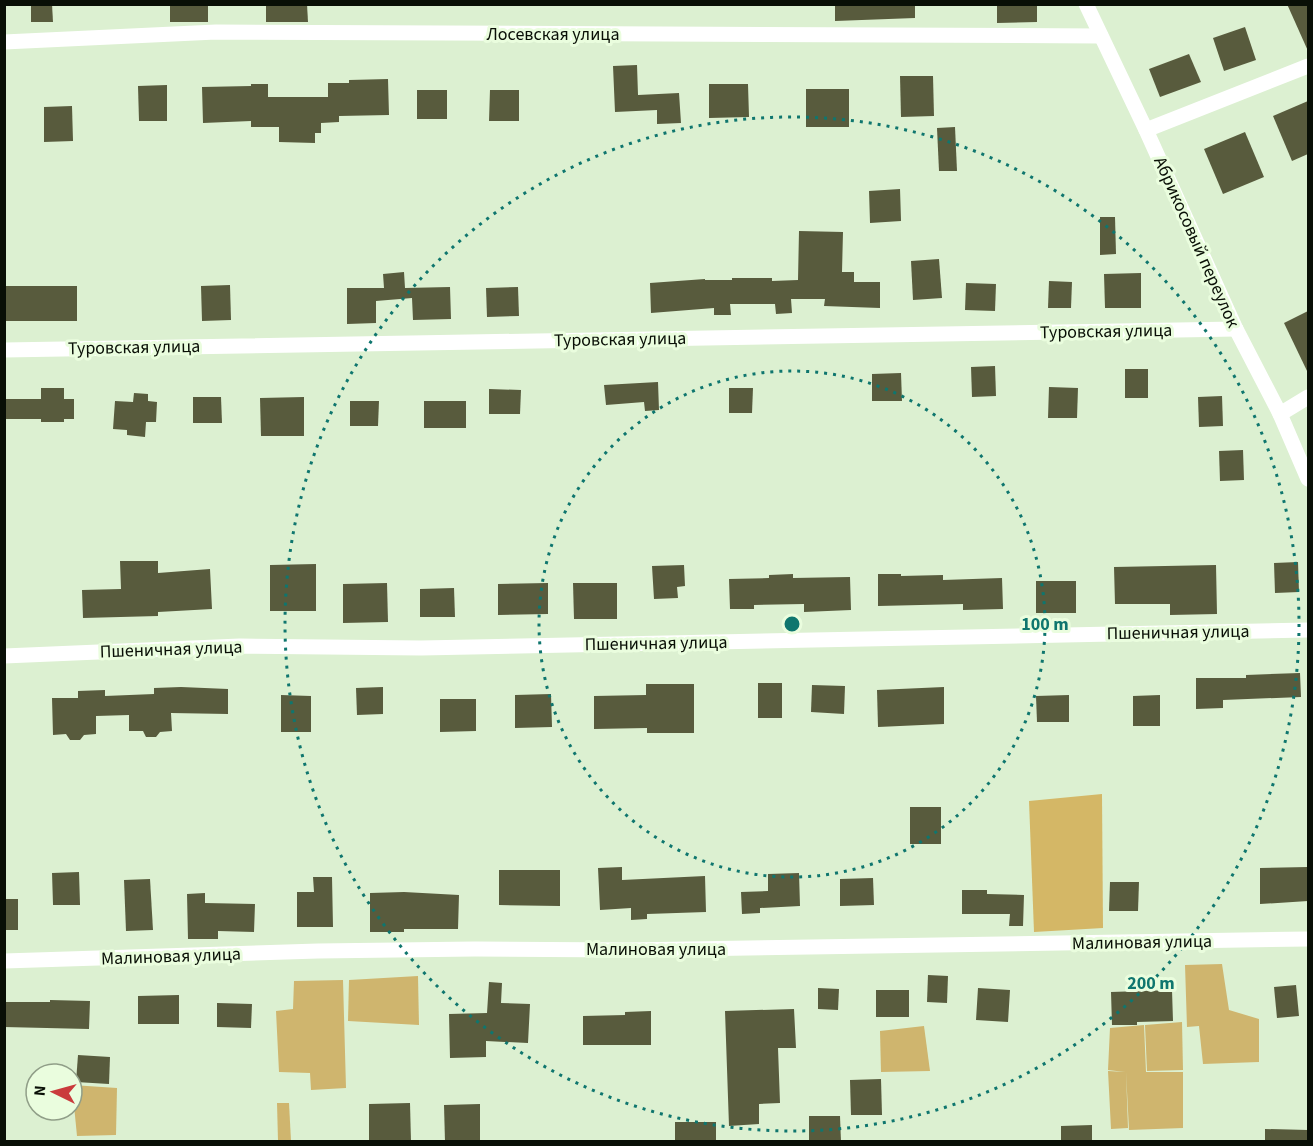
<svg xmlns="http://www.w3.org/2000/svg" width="1313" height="1146" viewBox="0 0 1313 1146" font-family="'Source Sans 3',sans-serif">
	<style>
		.green { fill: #cfb56e }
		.forest { fill: #d4b766 }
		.building { fill: #585b3d }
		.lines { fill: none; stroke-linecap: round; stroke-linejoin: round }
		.street { stroke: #fff; stroke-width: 15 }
		.ring { fill: none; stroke: #0f766e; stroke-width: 3; stroke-dasharray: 3 6 }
		.labels { text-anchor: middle; stroke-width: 6; stroke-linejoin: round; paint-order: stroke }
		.street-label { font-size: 18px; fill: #090f06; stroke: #eafdde }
		.centre { fill: #0f766e; stroke: #eafdde; stroke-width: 3 }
		.ring-label { font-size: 18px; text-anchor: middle; font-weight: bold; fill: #0f766e; stroke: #eafdde; stroke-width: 6; stroke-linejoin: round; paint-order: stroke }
	</style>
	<rect width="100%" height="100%" fill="#dcf0d1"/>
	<g class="green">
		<polygon points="1222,964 1229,1010 1259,1019 1259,1062 1203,1064 1199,1026 1187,1027 1185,965"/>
		<polygon points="418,976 419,1025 348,1021 349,980"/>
		<polygon points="343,980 346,1088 311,1090 310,1073 279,1072 276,1011 293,1009 294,981"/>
		<polygon points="1182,1022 1183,1070 1147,1071 1145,1025"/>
		<polygon points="1144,1025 1146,1072 1183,1072 1183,1128 1129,1130 1126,1072 1128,1128 1111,1129 1108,1071 1125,1072 1108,1070 1110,1028"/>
		<polygon points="924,1026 930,1071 881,1072 880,1031"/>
		<polygon points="72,1085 117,1088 116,1135 77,1136"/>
		<polygon points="277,1103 289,1103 291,1141 278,1141"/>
	</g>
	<polygon class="forest" points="1102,794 1103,928 1034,932 1029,801"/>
	<g class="building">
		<polygon points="31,4 52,4 53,22 31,22"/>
		<rect x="170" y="4" width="38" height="18"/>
		<polygon points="266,4 307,4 308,22 266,22"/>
		<polygon points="835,4 915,4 915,18 835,21"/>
		<polygon points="997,4 1037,4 1037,22 997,23"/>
		<polygon points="1287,4 1308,4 1308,51"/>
		<polygon points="1245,27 1256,60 1224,71 1213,38"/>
		<polygon points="1189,54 1201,82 1160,97 1149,69"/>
		<polygon points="637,65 638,95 679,93 681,123 657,124 657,110 615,112 613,66"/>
		<polygon points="900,76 933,76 934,116 901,117"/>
		<polygon points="388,79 389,115 339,116 339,122 321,123 321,133 315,133 315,143 279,142 279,127 251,127 251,121 203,123 202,87 251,86 251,84 268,84 268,97 328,97 328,83 349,83 349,80"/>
		<polygon points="709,84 748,84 749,117 709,118"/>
		<polygon points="167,85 167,121 139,121 138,86"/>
		<rect x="806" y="89" width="43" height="38"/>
		<rect x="417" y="90" width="30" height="29"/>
		<polygon points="490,90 519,90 519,121 489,121"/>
		<polygon points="1308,101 1308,154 1292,161 1273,116"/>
		<polygon points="72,106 73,141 44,142 44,107"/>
		<polygon points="955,127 957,171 939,171 937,128"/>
		<polygon points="1245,132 1264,177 1223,194 1204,149"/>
		<polygon points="900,189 901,221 870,223 869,191"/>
		<polygon points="1100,217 1115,217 1116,254 1100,255"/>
		<polygon points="799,231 843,232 842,272 854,272 854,282 880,282 880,308 824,306 825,299 791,299 792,313 776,314 775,304 730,304 731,315 714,315 714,308 651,313 650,283 705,279 705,280 732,280 732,278 772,278 772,281 798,280"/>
		<polygon points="939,259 942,298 913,300 911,261"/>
		<polygon points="404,272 405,288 450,287 451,319 413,320 412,298 376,301 376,323 347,324 347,288 384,288 383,274"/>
		<polygon points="1141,273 1141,308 1105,308 1104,274"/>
		<polygon points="1049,281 1072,282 1071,308 1048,308"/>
		<polygon points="966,283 996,284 995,311 965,310"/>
		<polygon points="230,285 231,320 202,321 201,286"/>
		<rect x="4" y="286" width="73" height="35"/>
		<polygon points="518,287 519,316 487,317 486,288"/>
		<polygon points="1308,311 1308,373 1284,323"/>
		<polygon points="995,366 996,396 972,397 971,367"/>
		<rect x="1125" y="369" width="23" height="29"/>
		<polygon points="901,373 902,401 872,401 872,374"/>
		<polygon points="658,382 659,410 645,411 644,402 606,405 604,385"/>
		<polygon points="1049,387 1078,388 1077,418 1048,418"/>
		<polygon points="41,388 64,388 64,399 74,399 74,419 64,419 64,422 41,422 41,419 4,419 4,399 41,399"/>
		<polygon points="729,388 753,388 752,413 729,413"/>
		<polygon points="489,389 521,390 520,414 489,414"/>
		<polygon points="134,393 148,394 148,401 157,402 156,422 146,422 145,437 127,435 127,430 113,429 115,401 133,402"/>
		<polygon points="1222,396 1223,426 1199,427 1198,397"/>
		<polygon points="193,397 221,397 222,423 193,423"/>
		<polygon points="304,397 304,436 261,436 260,398"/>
		<polygon points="350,401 379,401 378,426 350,426"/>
		<rect x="424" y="401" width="42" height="27"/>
		<polygon points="1243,450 1244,480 1220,481 1219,451"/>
		<polygon points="120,561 158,561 158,573 210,569 212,609 158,612 158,616 83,618 82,590 121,589"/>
		<polygon points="1298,562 1299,592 1275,593 1274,563"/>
		<polygon points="316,564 316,611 270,611 270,565"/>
		<polygon points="684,565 685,586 677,587 678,598 654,599 652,566"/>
		<polygon points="1216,565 1217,614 1170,615 1170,604 1115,604 1114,567"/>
		<polygon points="793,574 793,578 850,577 851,610 804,612 804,604 754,605 754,609 730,609 729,579 769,578 769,575"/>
		<polygon points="878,574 901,574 901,576 943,575 943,580 1002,578 1003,609 963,610 963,604 878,606"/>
		<rect x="1036" y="581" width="40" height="32"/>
		<polygon points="387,583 388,622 343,623 343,584"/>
		<polygon points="548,583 548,614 498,615 498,584"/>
		<polygon points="573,583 617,583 617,619 574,619"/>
		<polygon points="454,588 455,617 420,617 420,589"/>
		<polygon points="1300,673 1301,697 1223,700 1223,708 1196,709 1196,678 1246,678 1246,675"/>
		<rect x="758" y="683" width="24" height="35"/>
		<polygon points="646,684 694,684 694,733 647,733 647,728 594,729 594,696 646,695"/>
		<polygon points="812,685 845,686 844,714 811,712"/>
		<polygon points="181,687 228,689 228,714 171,713 172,731 160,732 156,737 146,737 143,731 129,731 129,715 96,716 96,734 84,735 80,740 70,740 66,734 53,735 52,698 78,698 78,691 105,690 105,696 154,694 154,688"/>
		<polygon points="383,687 383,714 357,715 356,688"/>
		<polygon points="944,687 944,724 878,727 877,690"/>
		<polygon points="551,694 552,727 515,728 515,695"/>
		<polygon points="281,695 311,696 311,732 281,732"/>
		<polygon points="1069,695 1069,722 1037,722 1036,696"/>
		<polygon points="1160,695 1160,726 1133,726 1133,696"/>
		<polygon points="440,699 476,699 476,731 440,732"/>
		<rect x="910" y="807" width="31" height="37"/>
		<polygon points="622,867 622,880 705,876 706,912 647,914 647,919 631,920 631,908 600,910 598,868"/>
		<polygon points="1308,867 1308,901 1260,904 1260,868"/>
		<polygon points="499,870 560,870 560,906 499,905"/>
		<polygon points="79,872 80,905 53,905 52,873"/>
		<polygon points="799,873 800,906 760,908 760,913 742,914 741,892 768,891 768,874"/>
		<polygon points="313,877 332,877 333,927 297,927 297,892 314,892"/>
		<polygon points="873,878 874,905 840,906 840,879"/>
		<polygon points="150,879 153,930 126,931 124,880"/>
		<polygon points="1110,882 1139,882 1138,911 1109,911"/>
		<polygon points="962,890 987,890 987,894 1024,895 1023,926 1009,926 1010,914 962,914"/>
		<polygon points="404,892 459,895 458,929 404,929 404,932 370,932 370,893"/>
		<polygon points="205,893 205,903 255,904 254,932 218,931 218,939 188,939 187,894"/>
		<rect x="4" y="899" width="14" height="31"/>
		<polygon points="928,975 948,976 947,1003 927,1002"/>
		<polygon points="489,982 502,983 501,1003 530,1004 528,1043 486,1041 486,1057 450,1058 449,1014 487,1013"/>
		<polygon points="1296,985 1299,1016 1277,1018 1274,987"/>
		<polygon points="818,988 839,989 838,1010 818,1009"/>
		<polygon points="978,988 1010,990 1008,1022 976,1020"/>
		<rect x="876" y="990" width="33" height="27"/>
		<polygon points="1172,990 1173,1021 1137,1022 1137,1025 1112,1025 1111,992"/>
		<polygon points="179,995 179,1024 138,1024 138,996"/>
		<polygon points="50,1000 90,1001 89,1029 4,1027 4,1002 50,1002"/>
		<polygon points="217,1003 252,1004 251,1028 217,1027"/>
		<polygon points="794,1009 796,1048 778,1048 780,1103 759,1104 759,1124 729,1126 725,1011"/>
		<polygon points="651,1011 651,1045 583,1045 583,1016 625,1015 625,1012"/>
		<polygon points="78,1055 110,1057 109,1084 76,1082"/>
		<polygon points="881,1079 882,1115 851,1115 850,1080"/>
		<polygon points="410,1103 411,1142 369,1142 369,1104"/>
		<polygon points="480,1104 480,1142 445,1142 444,1105"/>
		<polygon points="809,1116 840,1116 841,1142 809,1142"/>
		<rect x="675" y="1122" width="41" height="20"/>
		<polygon points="1092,1125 1092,1142 1061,1142 1061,1126"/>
		<polygon points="1265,1129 1308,1130 1308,1142 1265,1142"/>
	</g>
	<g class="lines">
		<g class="street">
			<polyline points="1086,4 1146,130 1236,329 1280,414 1308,479"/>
			<polyline points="4,42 216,32 1101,36"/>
			<polyline points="1146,130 1308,66"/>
			<polyline points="4,350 1236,329"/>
			<polyline points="1280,414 1308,397"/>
			<polyline points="4,656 240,646 421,648 1308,630"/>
			<polyline points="4,961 318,951 475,949 628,950 1308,939"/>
		</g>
	</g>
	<g class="ring">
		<circle cx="792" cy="624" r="253"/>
		<circle cx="792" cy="624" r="507"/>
	</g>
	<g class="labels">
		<g class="street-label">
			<text x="553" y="40">Лосевская улица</text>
			<text transform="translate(1197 242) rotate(66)" y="6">Абрикосовый переулок</text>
			<text transform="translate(1106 331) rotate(-1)" y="6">Туровская улица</text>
			<text transform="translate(620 339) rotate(-1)" y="6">Туровская улица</text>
			<text transform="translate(134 347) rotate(-1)" y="6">Туровская улица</text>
			<text transform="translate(1178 632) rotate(-1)" y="6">Пшеничная улица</text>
			<text transform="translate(656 643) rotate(-1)" y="6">Пшеничная улица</text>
			<text transform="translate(171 649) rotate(-2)" y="6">Пшеничная улица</text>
			<text transform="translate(1142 942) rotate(-1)" y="6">Малиновая улица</text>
			<text x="656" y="955">Малиновая улица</text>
			<text transform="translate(171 956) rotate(-2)" y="6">Малиновая улица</text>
		</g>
	</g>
	<circle cx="792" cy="624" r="9" class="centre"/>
	<g class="ring-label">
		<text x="1045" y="630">100 m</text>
		<text x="1151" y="989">200 m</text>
	</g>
	<rect width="1313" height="1146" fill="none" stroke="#090f06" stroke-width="12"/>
	<g transform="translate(54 1092) rotate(275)"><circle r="28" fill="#eafdde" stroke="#909e88" stroke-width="1.5"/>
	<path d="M0-4.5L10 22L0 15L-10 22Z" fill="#ca3b3c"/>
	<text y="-9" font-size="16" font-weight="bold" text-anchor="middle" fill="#090f06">N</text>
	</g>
</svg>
